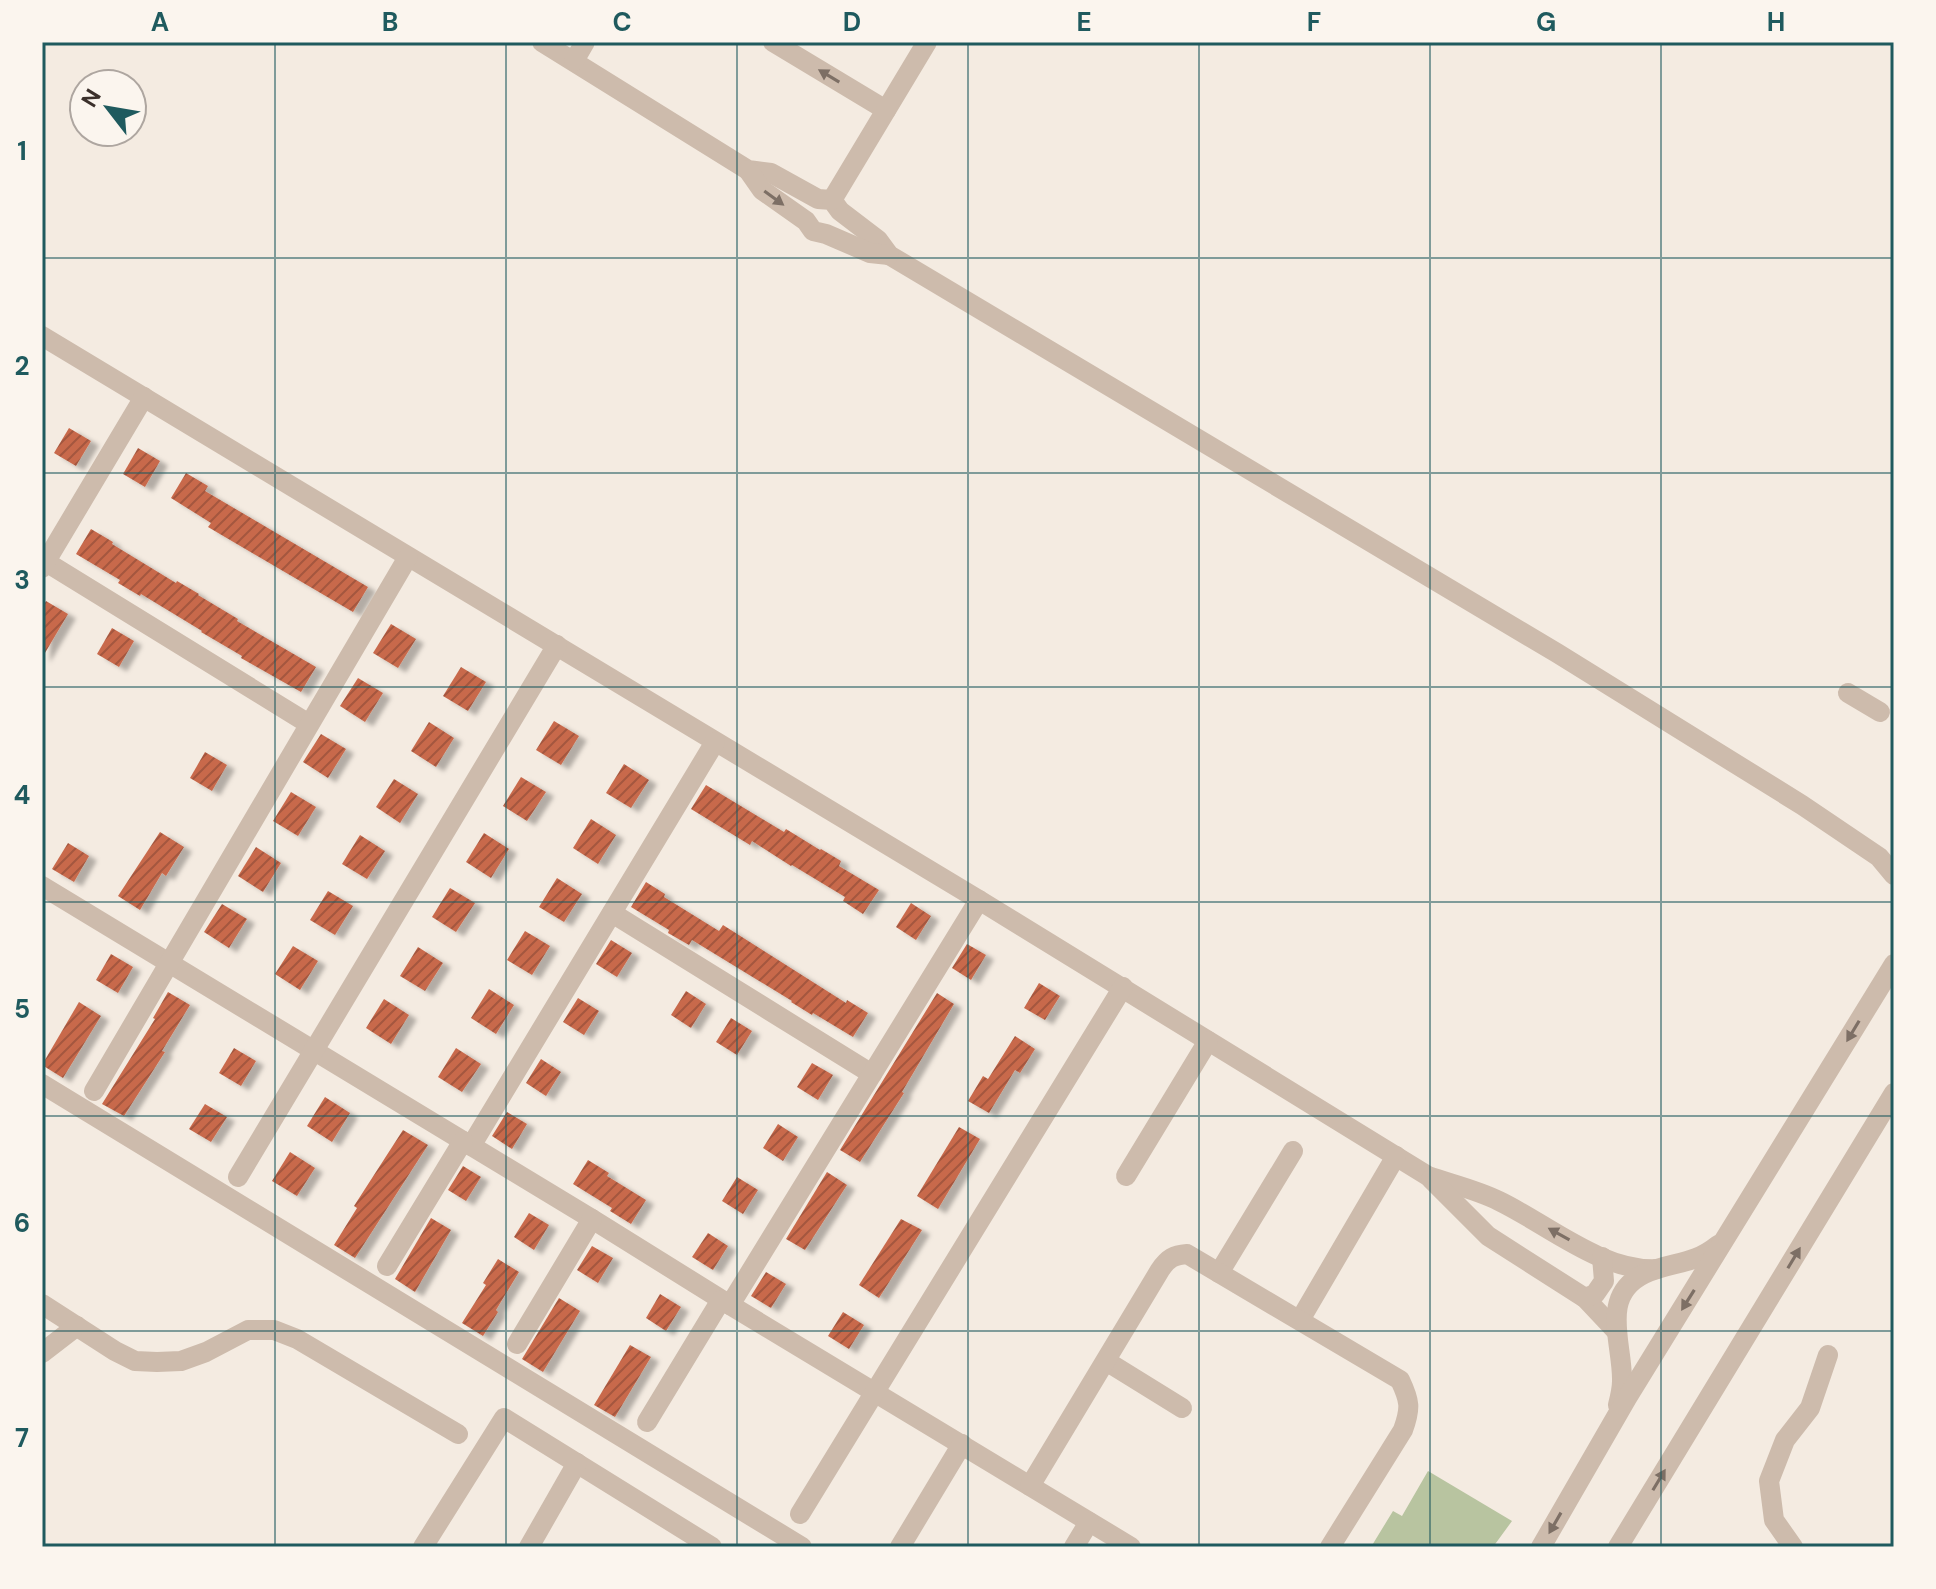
<svg xmlns="http://www.w3.org/2000/svg" width="1936" height="1589" viewBox="0 0 1936 1589" font-family="'DM Sans',sans-serif">
	<style>
		.green { fill: #b8c4a0 }
		.building { fill: url(#building-hatch); filter: url(#shadow) }
		.lines { fill: none; stroke-linecap: round; stroke-linejoin: round }
		.minor { stroke: #cdbbac; stroke-width: 20 }
		.oneway { fill: #7d6f65 }
		.grid { fill: none; stroke: #1f5a5e; stroke-width: 2; stroke-opacity: 0.55 }
		.neatline { fill: none; stroke: #1f5a5e; stroke-width: 3 }
		.grid-label { font-size: 26px; text-anchor: middle; font-weight: bold; fill: #1f5a5e }
	</style>
	<defs>
		<pattern id="building-hatch" width="6" height="6" patternUnits="userSpaceOnUse" patternTransform="scale(2)"><rect width="6" height="6" fill="#c8694b"/><path d="M-1 1l2-2M0 6l6-6M5 7l2-2" fill="none" stroke="#a4573f"/></pattern>
		<filter id="shadow"><feDropShadow dx="8" dy="4.5" stdDeviation="2" flood-color="#0004"/></filter>
	</defs>
	<rect width="100%" height="100%" fill="#f4ebe1"/>
	<polygon class="green" points="1428,1471 1512,1521 1493,1547 1371,1547 1393,1511 1402,1516"/>
	<g class="building">
		<polygon points="69,428 91,441 76,466 54,453"/>
		<polygon points="138,448 160,461 145,487 123,474"/>
		<polygon points="186,473 208,486 205,491 368,587 353,612 208,527 211,523 171,498"/>
		<polygon points="91,529 113,542 112,544 176,583 177,581 199,594 198,595 238,619 237,621 316,667 301,692 241,658 242,656 201,632 202,631 141,594 140,596 118,583 120,580 76,554"/>
		<polygon points="46,601 68,614 42,658 42,608"/>
		<polygon points="391,624 416,639 398,668 373,653"/>
		<polygon points="112,628 134,641 119,667 97,654"/>
		<polygon points="461,667 486,682 468,711 443,696"/>
		<polygon points="358,678 383,693 365,722 340,706"/>
		<polygon points="554,721 579,736 561,765 536,750"/>
		<polygon points="429,722 454,738 436,767 411,751"/>
		<polygon points="321,734 346,749 328,778 303,762"/>
		<polygon points="205,752 227,765 212,791 190,778"/>
		<polygon points="624,764 649,780 631,808 606,793"/>
		<polygon points="521,777 546,792 527,821 503,806"/>
		<polygon points="394,779 418,794 400,823 376,807"/>
		<polygon points="706,785 784,832 786,829 820,850 821,849 841,861 839,866 879,890 863,914 843,901 845,897 792,865 791,866 752,841 750,845 691,809"/>
		<polygon points="291,792 316,807 298,836 273,821"/>
		<polygon points="591,819 616,835 598,864 573,848"/>
		<polygon points="160,832 184,847 166,876 162,873 140,910 118,896"/>
		<polygon points="484,833 509,849 491,878 466,862"/>
		<polygon points="360,835 385,851 367,879 342,864"/>
		<polygon points="68,843 89,856 74,882 52,869"/>
		<polygon points="256,847 281,863 263,892 238,876"/>
		<polygon points="557,878 582,894 564,922 539,907"/>
		<polygon points="646,882 665,894 664,897 719,931 723,925 846,1003 847,1000 868,1013 853,1037 813,1013 812,1015 791,1002 792,1001 692,940 689,945 668,933 669,930 631,907"/>
		<polygon points="450,888 475,903 456,932 432,917"/>
		<polygon points="328,891 353,906 335,935 310,920"/>
		<polygon points="911,903 931,916 916,940 896,927"/>
		<polygon points="222,904 247,919 229,948 204,932"/>
		<polygon points="525,931 550,946 532,975 507,960"/>
		<polygon points="611,940 632,953 617,977 596,964"/>
		<polygon points="967,944 986,955 971,980 952,968"/>
		<polygon points="293,946 318,961 300,990 275,974"/>
		<polygon points="418,947 443,963 425,991 400,976"/>
		<polygon points="111,954 133,967 118,993 96,980"/>
		<polygon points="1039,983 1060,996 1045,1020 1024,1008"/>
		<polygon points="489,989 514,1005 496,1034 471,1018"/>
		<polygon points="686,991 706,1004 691,1028 671,1015"/>
		<polygon points="168,992 190,1005 162,1051 165,1052 124,1116 102,1104 155,1019 153,1018"/>
		<polygon points="937,993 954,1004 902,1092 904,1093 860,1162 840,1150"/>
		<polygon points="578,998 599,1011 584,1035 563,1022"/>
		<polygon points="384,999 409,1015 391,1044 366,1028"/>
		<polygon points="79,1002 101,1016 63,1078 42,1065"/>
		<polygon points="731,1018 752,1031 737,1055 716,1042"/>
		<polygon points="1015,1036 1035,1049 1020,1073 1015,1070 989,1113 968,1101 983,1076 988,1079"/>
		<polygon points="234,1048 256,1061 241,1086 219,1073"/>
		<polygon points="456,1048 481,1064 462,1092 438,1077"/>
		<polygon points="541,1059 561,1072 546,1096 526,1083"/>
		<polygon points="812,1063 833,1075 818,1100 797,1087"/>
		<polygon points="325,1097 350,1113 332,1142 307,1126"/>
		<polygon points="205,1104 227,1117 211,1142 189,1129"/>
		<polygon points="507,1112 527,1124 512,1149 492,1136"/>
		<polygon points="778,1124 798,1137 783,1161 763,1148"/>
		<polygon points="959,1127 980,1139 938,1209 917,1196"/>
		<polygon points="403,1130 428,1145 355,1258 334,1245 357,1208 354,1206"/>
		<polygon points="290,1152 315,1168 297,1196 272,1181"/>
		<polygon points="588,1160 609,1173 607,1176 646,1200 631,1224 610,1211 612,1208 573,1184"/>
		<polygon points="463,1166 481,1177 466,1201 448,1190"/>
		<polygon points="827,1172 847,1185 805,1250 786,1239"/>
		<polygon points="737,1177 758,1190 743,1214 722,1201"/>
		<polygon points="529,1213 549,1225 534,1250 514,1237"/>
		<polygon points="431,1218 451,1230 415,1292 395,1279"/>
		<polygon points="901,1219 922,1230 879,1298 859,1285"/>
		<polygon points="708,1233 728,1246 713,1270 692,1257"/>
		<polygon points="592,1246 613,1258 598,1283 577,1270"/>
		<polygon points="498,1259 519,1272 496,1310 498,1312 483,1336 462,1323 486,1285 483,1283"/>
		<polygon points="766,1272 786,1284 771,1308 751,1296"/>
		<polygon points="660,1294 681,1307 666,1331 646,1318"/>
		<polygon points="559,1298 580,1311 543,1372 522,1359"/>
		<polygon points="843,1312 864,1325 849,1349 828,1336"/>
		<polygon points="630,1345 651,1357 615,1417 594,1405"/>
	</g>
	<g class="lines">
		<g class="minor">
			<polyline points="542,42 748,170 771,173 818,199 832,200 840,211 878,240 889,255 1557,653 1802,805 1879,857 1894,875"/>
			<polyline points="773,42 886,110"/>
			<polyline points="574,61 585,42"/>
			<polyline points="748,170 762,190 806,221 813,231 826,234 870,253 889,255"/>
			<polyline points="832,200 927,42"/>
			<path d="M 42,336 L 979,900 L 1428,1176 C 1451,1184 1477,1190 1499,1201 C 1547,1224 1602,1272 1657,1269"/>
			<polyline points="46,562 309,724"/>
			<polyline points="42,568 144,397"/>
			<polyline points="1848,693 1880,712"/>
			<polyline points="42,886 592,1219 730,1305 1131,1547"/>
			<polyline points="612,913 872,1074"/>
			<polyline points="42,1084 802,1547"/>
			<polyline points="94,1091 408,557"/>
			<polyline points="471,1146 715,742"/>
			<polyline points="1126,1176 1208,1041"/>
			<polyline points="238,1177 557,645"/>
			<polyline points="1431,1179 1488,1236 1585,1298 1617,1332"/>
			<polyline points="387,1266 463,1141"/>
			<polyline points="1219,1273 1293,1151"/>
			<polyline points="1585,1298 1595,1294 1604,1281 1602,1257"/>
			<polyline points="42,1304 115,1351 135,1361 157,1362 181,1361 206,1352 248,1330 274,1330 297,1339 458,1434"/>
			<polyline points="730,1305 979,900"/>
			<polyline points="1300,1320 1396,1156"/>
			<polyline points="517,1344 592,1219"/>
			<polyline points="42,1353 77,1326"/>
			<polyline points="1106,1361 1182,1408"/>
			<path d="M 1618,1405 C 1620,1397 1622,1389 1622,1381 C 1623,1344 1599,1296 1644,1274 C 1672,1261 1692,1266 1718,1245"/>
			<polyline points="647,1422 721,1300"/>
			<path d="M 1030,1486 L 1160,1270 C 1168,1258 1174,1255 1187,1254 L 1400,1380 C 1410,1401 1411,1408 1403,1430 L 1330,1547"/>
			<polyline points="800,1514 1123,987"/>
			<polyline points="423,1547 504,1418 712,1547"/>
			<polyline points="529,1547 577,1463"/>
			<polyline points="900,1547 962,1444"/>
			<polyline points="1074,1547 1089,1522"/>
			<polyline points="1541,1547 1627,1398 1894,964"/>
			<polyline points="1618,1547 1894,1093"/>
			<polyline points="1793,1547 1774,1520 1769,1481 1785,1440 1810,1408 1828,1355"/>
		</g>
	</g>
	<defs><path id="oneway-solid" d="M-6-.8H1V-3.2L6.5 0L1 3.2V.8H-6Z" transform="scale(2)"/></defs>
	<g class="oneway">
		<use href="#oneway-solid" transform="translate(829 76) rotate(-149)"/>
		<use href="#oneway-solid" transform="translate(774 198) rotate(36)"/>
		<use href="#oneway-solid" transform="translate(1853 1031) rotate(121)"/>
		<use href="#oneway-solid" transform="translate(1559 1234) rotate(-151)"/>
		<use href="#oneway-solid" transform="translate(1794 1258) rotate(-59)"/>
		<use href="#oneway-solid" transform="translate(1688 1300) rotate(122)"/>
		<use href="#oneway-solid" transform="translate(1659 1480) rotate(-59)"/>
		<use href="#oneway-solid" transform="translate(1555 1523) rotate(120)"/>
	</g>
	<path class="grid" d="M 275,42 L 275,1547M 506,42 L 506,1547M 737,42 L 737,1547M 968,42 L 968,1547M 1199,42 L 1199,1547M 1430,42 L 1430,1547M 1661,42 L 1661,1547M 42,258 L 1894,258M 42,473 L 1894,473M 42,687 L 1894,687M 42,902 L 1894,902M 42,1116 L 1894,1116M 42,1331 L 1894,1331"/>
	<rect width="1936" height="1589" fill="none" stroke="#fbf5ee" stroke-width="88"/>
	<g transform="translate(108 108) rotate(301)"><circle r="38" fill="#fbf5ee" stroke="#aea6a0" stroke-width="2"/>
	<path d="M0-6L14 30L0 20L-14 30Z" fill="#1f5a5e"/>
	<text y="-12" font-size="22" font-weight="bold" text-anchor="middle" fill="#3b302b">N</text>
	</g>
	<rect x="44" y="44" width="1848" height="1501" class="neatline"/>
	<g class="grid-label">
		<text x="160" y="31">A</text>
		<text x="390" y="31">B</text>
		<text x="622" y="31">C</text>
		<text x="852" y="31">D</text>
		<text x="1084" y="31">E</text>
		<text x="1314" y="31">F</text>
		<text x="1546" y="31">G</text>
		<text x="1776" y="31">H</text>
		<text x="22" y="160">1</text>
		<text x="22" y="375">2</text>
		<text x="22" y="589">3</text>
		<text x="22" y="804">4</text>
		<text x="22" y="1018">5</text>
		<text x="22" y="1232">6</text>
		<text x="22" y="1447">7</text>
	</g>
</svg>
